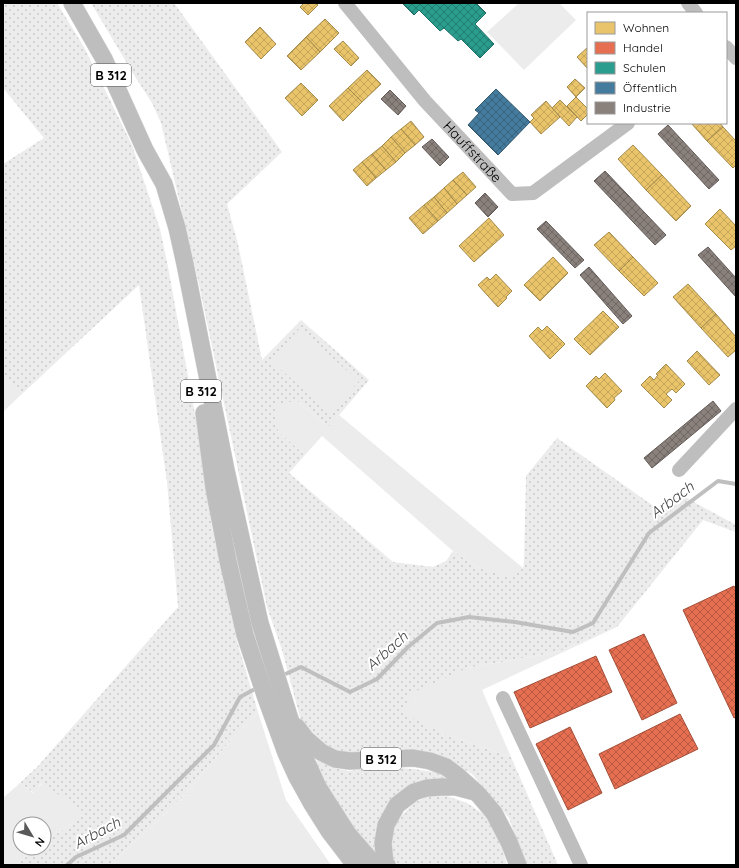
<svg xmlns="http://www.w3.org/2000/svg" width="739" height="868" viewBox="0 0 739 868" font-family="Quicksand,sans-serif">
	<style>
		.grass { fill: url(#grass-dots) }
		.garden { fill: #ececec }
		.homes { fill: url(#homes-cross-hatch); stroke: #a3894a }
		.shops { fill: url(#shops-cross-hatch); stroke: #a24e39 }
		.schools { fill: url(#schools-cross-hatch); stroke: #1d6e64 }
		.public { fill: url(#public-cross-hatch); stroke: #30566e }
		.industry { fill: url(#industry-cross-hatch); stroke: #615a57 }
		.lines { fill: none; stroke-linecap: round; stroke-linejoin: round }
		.stream { stroke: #bfbfbf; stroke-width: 4 }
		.major-casing { stroke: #dbdbdb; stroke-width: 18 }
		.minor { stroke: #bebebe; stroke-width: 14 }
		.major { stroke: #bebebe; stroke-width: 17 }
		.labels { text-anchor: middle; stroke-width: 4; stroke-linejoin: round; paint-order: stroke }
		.shield { fill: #fff; stroke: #4c4c4c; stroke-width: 1 }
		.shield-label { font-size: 13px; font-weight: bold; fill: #000 }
		.street-label { font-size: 14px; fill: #000; stroke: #fff }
		.water-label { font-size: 15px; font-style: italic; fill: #444; stroke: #fff }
	</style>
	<defs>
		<pattern id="grass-dots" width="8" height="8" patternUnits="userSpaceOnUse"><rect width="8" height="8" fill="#ececec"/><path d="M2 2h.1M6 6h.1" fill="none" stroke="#c9c9c9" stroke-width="1.8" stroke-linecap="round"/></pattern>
		<pattern id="homes-cross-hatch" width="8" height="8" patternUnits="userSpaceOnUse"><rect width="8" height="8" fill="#e9c46a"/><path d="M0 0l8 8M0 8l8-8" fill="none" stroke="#c6a75a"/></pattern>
		<pattern id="shops-cross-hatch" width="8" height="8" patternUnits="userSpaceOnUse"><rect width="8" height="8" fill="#e76f51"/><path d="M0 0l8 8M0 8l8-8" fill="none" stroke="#b95941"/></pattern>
		<pattern id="schools-cross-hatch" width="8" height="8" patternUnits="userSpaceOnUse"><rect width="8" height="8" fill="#2a9d8f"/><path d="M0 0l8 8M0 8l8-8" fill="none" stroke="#227e72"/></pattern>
		<pattern id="public-cross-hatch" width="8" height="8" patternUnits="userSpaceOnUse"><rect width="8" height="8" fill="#457b9d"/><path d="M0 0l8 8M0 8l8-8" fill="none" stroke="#37627e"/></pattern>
		<pattern id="industry-cross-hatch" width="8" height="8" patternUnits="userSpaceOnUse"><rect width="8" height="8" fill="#8a817c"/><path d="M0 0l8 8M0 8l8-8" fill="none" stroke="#6e6763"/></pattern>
	</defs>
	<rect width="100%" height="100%" fill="#fff"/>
	<g class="grass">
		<polygon points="3,3 57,3 84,47 132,145 160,229 168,267 200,442 212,527 237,641 258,712 225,747 183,797 110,865 17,865 36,848 44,848 44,842 75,822 41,783 34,793 20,783 38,766 178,607 167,482 139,285 23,393 3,377 3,164 44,138 3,88"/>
		<polygon points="91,3 174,3 282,152 227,204 238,244 262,360 301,320 369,380 329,427 297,401 278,431 305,455 289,473 393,562 433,567 446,561 453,551 479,568 523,568 524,562 526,476 557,438 662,512 681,495 736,525 736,532 703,520 617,627 558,652 467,668 442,733 511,757 558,865 525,865 509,818 472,774 436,753 397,751 355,755 336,753 316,741 301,721 282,650 267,607 198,280 161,123 152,103 134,75"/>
		<polygon points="318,759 335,768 348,771 386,767 414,769 440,773 453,780 410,787 375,858 339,809 314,764"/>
		<polygon points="447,796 467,803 485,815 499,838 507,865 395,865 393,862 390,845 395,826 403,814 415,802 428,797"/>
	</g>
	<g class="garden">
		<polygon points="519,3 559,3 576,20 524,70 487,32"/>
		<polygon points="299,329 359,381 331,413 271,361"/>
		<polygon points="3,377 23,393 3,412"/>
		<polygon points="297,401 329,427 339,415 523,568 512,578 479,568 453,551 322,436 305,455 278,431 274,404"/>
		<polygon points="617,627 482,690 511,757 442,733 401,712 412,693 467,668 558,652"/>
		<polygon points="258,712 286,800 331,865 110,865 183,797 225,747"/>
		<polygon points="20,783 33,793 42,783 84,812 75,822 44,842 44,824 20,824 20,848 36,848 17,865 3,865 3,798"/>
	</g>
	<g class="homes">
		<polygon points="304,3 316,3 318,5 308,15 300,7"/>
		<polygon points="325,19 339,33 320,52 306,37"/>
		<polygon points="260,27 276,44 261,59 245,42"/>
		<polygon points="306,37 320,52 301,70 287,56"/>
		<polygon points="343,41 359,58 351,66 334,49"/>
		<polygon points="588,47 588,69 577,57"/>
		<polygon points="367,70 381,84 362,102 348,88"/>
		<polygon points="575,79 585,88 576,97 567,87"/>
		<polygon points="301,83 318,100 302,116 285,98"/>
		<polygon points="348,88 362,102 343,121 329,106"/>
		<polygon points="576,97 588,109 588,114 581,121 567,106"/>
		<polygon points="560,100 577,117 569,126 552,108"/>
		<polygon points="546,101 560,117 541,134 530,122 534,118 531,115"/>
		<polygon points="411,121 424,137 415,145 401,129"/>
		<polygon points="691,123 720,123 723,127 707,141"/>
		<polygon points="723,127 736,141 736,165 733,168 707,141"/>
		<polygon points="401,129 415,145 405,153 391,137"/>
		<polygon points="391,137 405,153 396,162 382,146"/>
		<polygon points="633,145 662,175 646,190 618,159"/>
		<polygon points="382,146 396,162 386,170 372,154"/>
		<polygon points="372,154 386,170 376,178 362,162"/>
		<polygon points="362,162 376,178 367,186 353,170"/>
		<polygon points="463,172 476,187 467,195 453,180"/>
		<polygon points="662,175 691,206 676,221 646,190"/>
		<polygon points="453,180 467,195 457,204 444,188"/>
		<polygon points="444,188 457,204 447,213 434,197"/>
		<polygon points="434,197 447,213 438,221 424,205"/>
		<polygon points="424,205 438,221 423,234 409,218"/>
		<polygon points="720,209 736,226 736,246 731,250 705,224"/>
		<polygon points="489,218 504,235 474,262 459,246"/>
		<polygon points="609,232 633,257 619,271 594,245"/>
		<polygon points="553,257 568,273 540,301 524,285"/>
		<polygon points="633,257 658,283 644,296 619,271"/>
		<polygon points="496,274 512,291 506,297 507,298 498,307 478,285 487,277 490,280"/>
		<polygon points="688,284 716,314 701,328 673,297"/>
		<polygon points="603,311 619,327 590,355 574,339"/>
		<polygon points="716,314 736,337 736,350 728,357 701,328"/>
		<polygon points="547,326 565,344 550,359 529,336 538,327 542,331"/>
		<polygon points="697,351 720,375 709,385 687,361"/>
		<polygon points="666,364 685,384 676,393 672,389 666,394 672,400 664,408 641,385 650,376 654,380 658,375 656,374"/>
		<polygon points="605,373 622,391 614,398 615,400 607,408 586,386 596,376 599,379"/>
	</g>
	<g class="shops">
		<polygon points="734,586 736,590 736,717 734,718 683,610"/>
		<polygon points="644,634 677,703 642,720 609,650"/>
		<polygon points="596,656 612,692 530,728 514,692"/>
		<polygon points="680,714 698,749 615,789 599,754"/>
		<polygon points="570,727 602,793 568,810 536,744"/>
	</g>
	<polygon class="schools" points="402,3 476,3 486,13 475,24 494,44 480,58 461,39 458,41 444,28 440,31 419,10 414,15"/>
	<polygon class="public" points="496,89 530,122 498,155 468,125 479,113 475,110"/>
	<g class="industry">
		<polygon points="390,90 406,106 398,115 381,99"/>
		<polygon points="668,125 719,180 709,189 658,134"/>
		<polygon points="432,139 449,157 440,166 422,147"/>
		<polygon points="605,171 666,235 655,245 594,181"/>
		<polygon points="485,193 498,207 488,217 475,203"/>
		<polygon points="546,221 584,260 575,268 537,229"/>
		<polygon points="708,247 736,278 736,297 698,255"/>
		<polygon points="589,267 632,316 623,324 580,275"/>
		<polygon points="713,401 721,411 652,468 644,458"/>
	</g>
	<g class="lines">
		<g class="stream">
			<polyline points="281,676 301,667 350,692 377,679 408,647 437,623 469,617 515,622 573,632 593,623 649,533 718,481 736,484"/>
			<polyline points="67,865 76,857 124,835 214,745 240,697 259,687"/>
		</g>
		<g class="major-casing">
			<g id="major">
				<polyline points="72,3 104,59 145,150 164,184 177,228 185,264 226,470 260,623 290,719 303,754 318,787 348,834 375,865"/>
				<polyline points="204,413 214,488 228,561 245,635 266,698 286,753 297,777 312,804 329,831 355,865"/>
				<polyline points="297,727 306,739 321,752 335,759 350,761 413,758 430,761 446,767 458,776 477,793 494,813 509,842 518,865"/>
				<polyline points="387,865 385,863 383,843 386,825 397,805 414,792 427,788 442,787 456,787 475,792"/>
			</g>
		</g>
		<g class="minor">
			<path id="s1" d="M 345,3 L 425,101 L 512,194 L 533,193 L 628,123"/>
			<polyline points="688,3 696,13"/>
			<polyline points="726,47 736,58"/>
			<polyline points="679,470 736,409"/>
			<polyline points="503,698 581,865"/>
		</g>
		<use href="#major" class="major"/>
	</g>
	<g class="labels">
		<g class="shield">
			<rect x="91" y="64" width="40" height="22" rx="3"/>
			<rect x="181" y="380" width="40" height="22" rx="3"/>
			<rect x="361" y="748" width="40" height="22" rx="3"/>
		</g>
		<g class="shield-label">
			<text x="111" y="80">B 312</text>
			<text x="201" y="396">B 312</text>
			<text x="381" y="764">B 312</text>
		</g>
		<g class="street-label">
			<text dy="5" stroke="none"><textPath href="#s1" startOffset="196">Hauffstraße</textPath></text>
		</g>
		<g class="water-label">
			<text transform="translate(672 500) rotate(-37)" y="5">Arbach</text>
			<text transform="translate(387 651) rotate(-42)" y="5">Arbach</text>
			<text transform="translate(97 833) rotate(-28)" y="5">Arbach</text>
		</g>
	</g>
	<rect width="739" height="868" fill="none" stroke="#000000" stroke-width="8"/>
	<rect x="587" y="12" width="140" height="112" fill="#ffffff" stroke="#999999"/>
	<rect x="595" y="22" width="20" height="12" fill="#e9c46a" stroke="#999999"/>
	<text x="623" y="32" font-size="12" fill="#000000">Wohnen</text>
	<rect x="595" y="42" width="20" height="12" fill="#e76f51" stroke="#999999"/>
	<text x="623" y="52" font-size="12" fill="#000000">Handel</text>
	<rect x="595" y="62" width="20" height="12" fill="#2a9d8f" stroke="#999999"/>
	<text x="623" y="72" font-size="12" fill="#000000">Schulen</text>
	<rect x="595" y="82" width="20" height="12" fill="#457b9d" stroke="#999999"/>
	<text x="623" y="92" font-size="12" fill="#000000">Öffentlich</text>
	<rect x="595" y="102" width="20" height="12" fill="#8a817c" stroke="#999999"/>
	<text x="623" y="112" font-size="12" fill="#000000">Industrie</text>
	<g transform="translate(32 836) rotate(128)"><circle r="19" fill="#ffffff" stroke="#999999"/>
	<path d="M0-3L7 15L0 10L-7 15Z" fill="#595959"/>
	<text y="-6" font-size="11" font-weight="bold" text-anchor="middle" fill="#000000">N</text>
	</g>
</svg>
